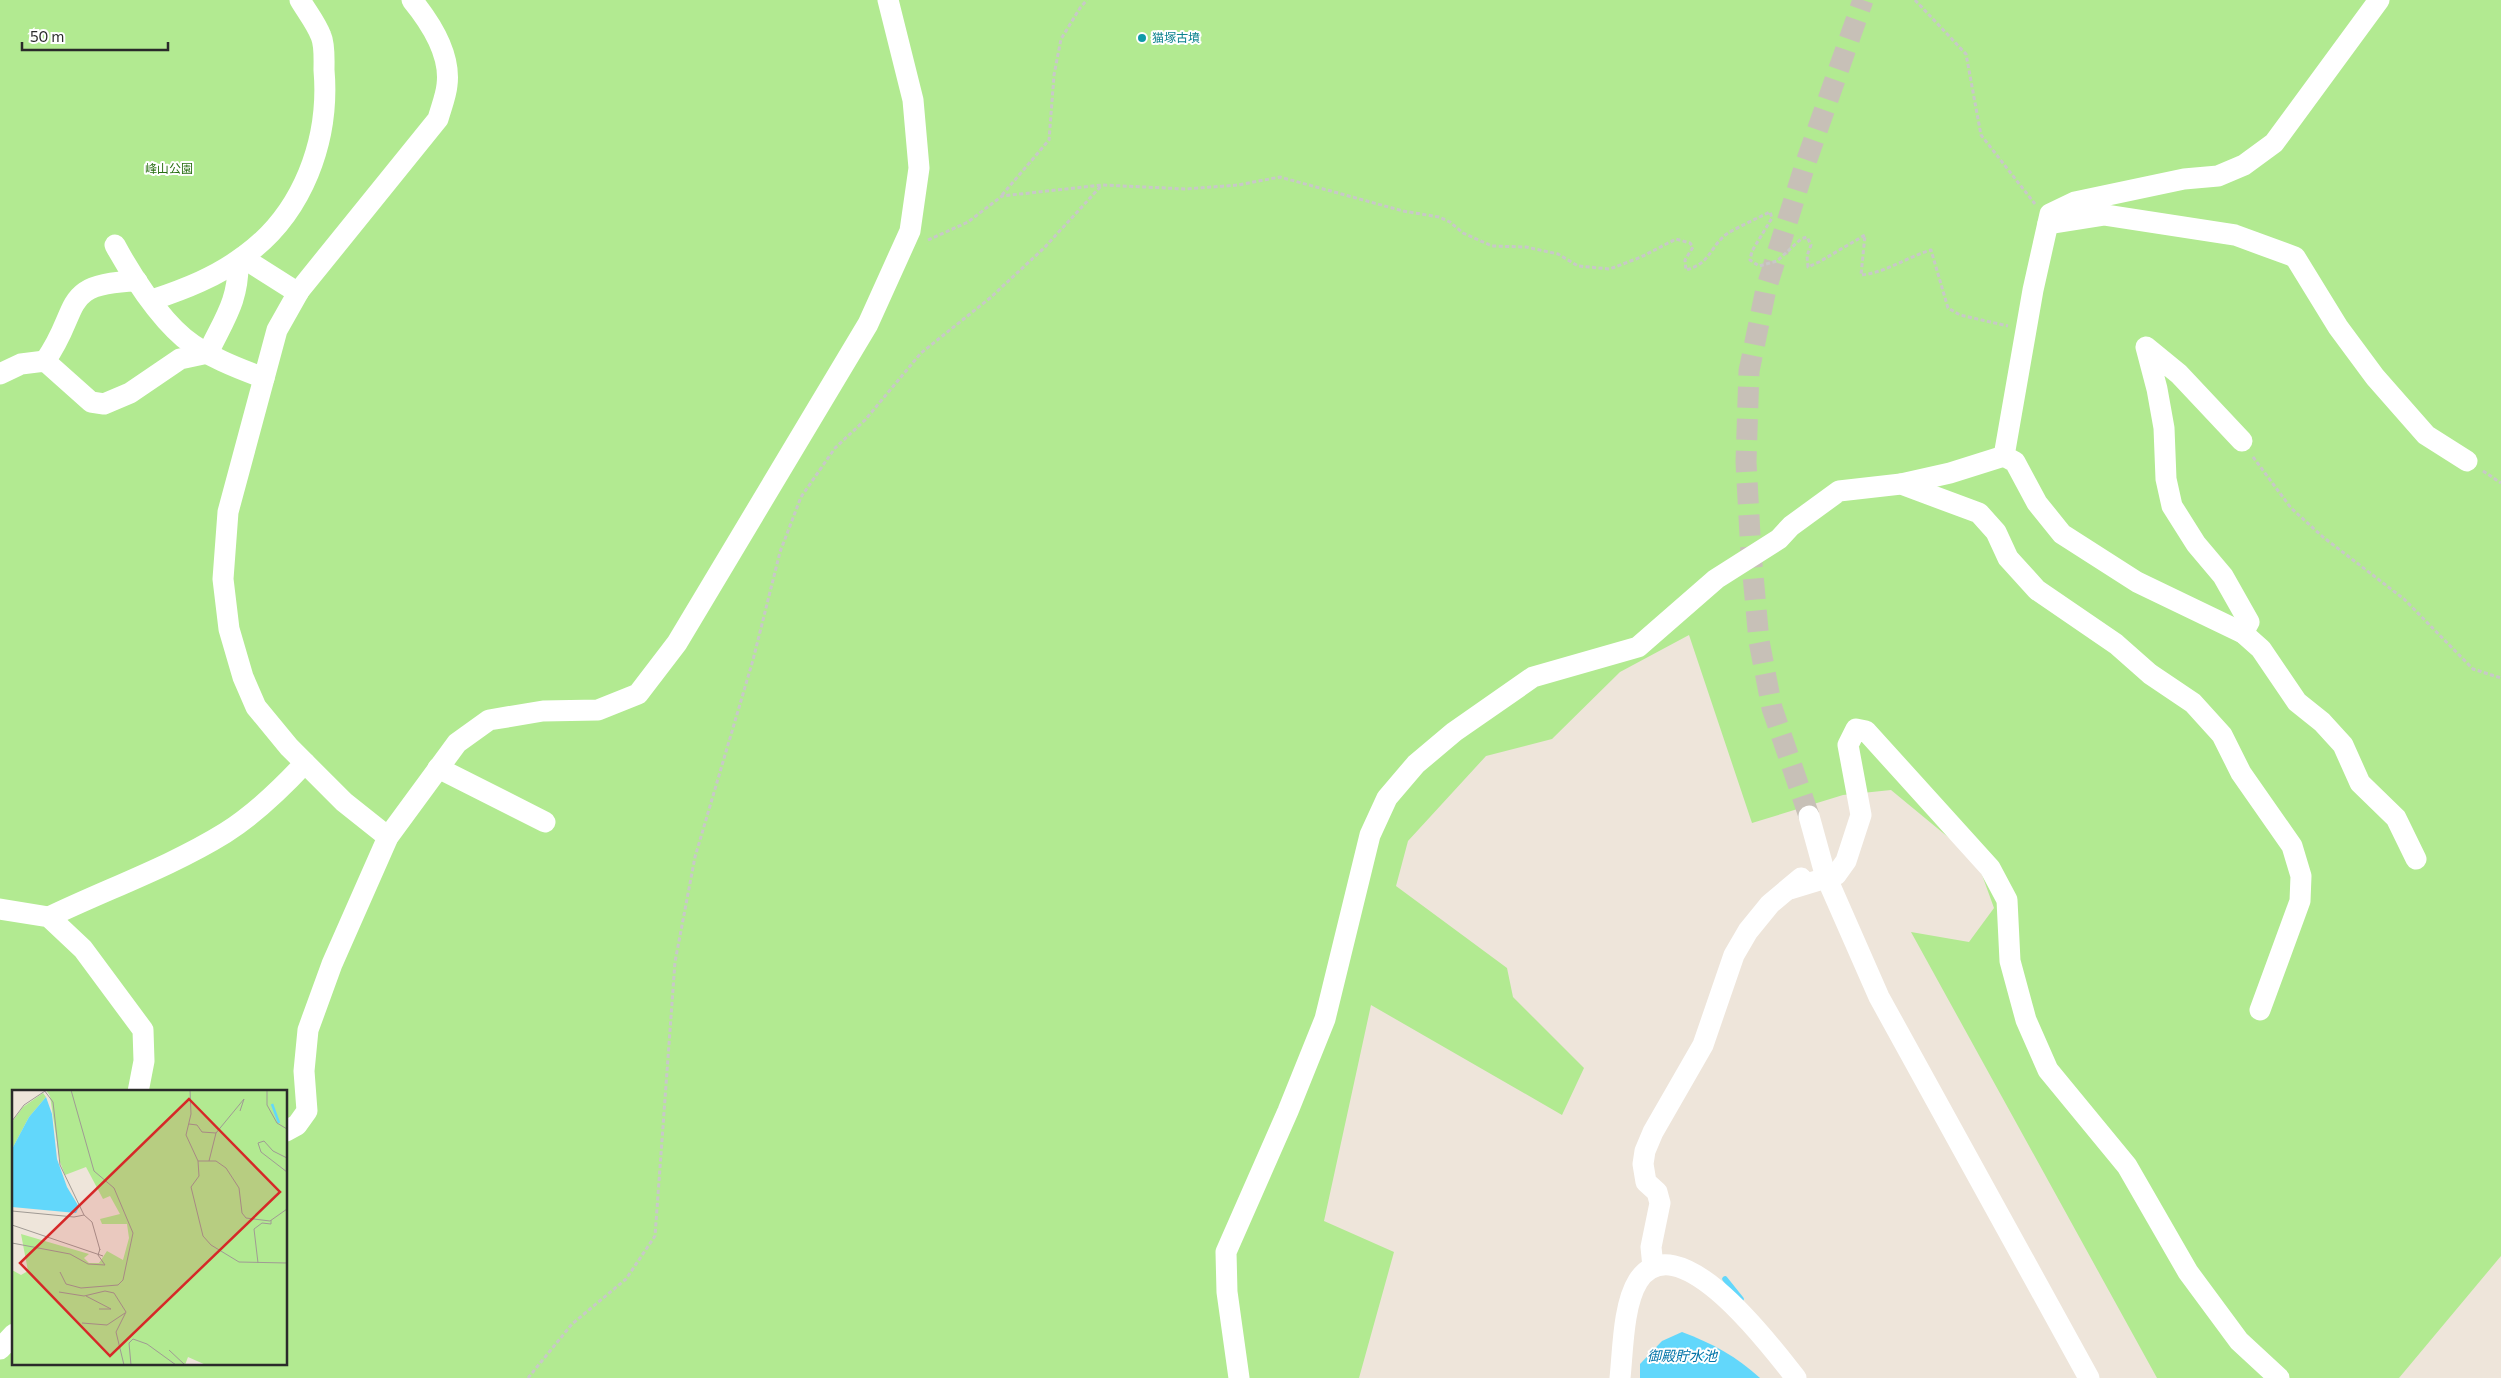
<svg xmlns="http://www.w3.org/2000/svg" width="2501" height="1378" viewBox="0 0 2501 1378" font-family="Commissioner,'Noto Sans JP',sans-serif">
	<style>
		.green { fill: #b2ea91; fill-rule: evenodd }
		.water { fill: #62d7fb }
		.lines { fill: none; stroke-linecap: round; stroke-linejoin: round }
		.stream { stroke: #62d7fb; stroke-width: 5.5 }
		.minor-tunnel { stroke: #c7c0b7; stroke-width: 21; stroke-dasharray: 21 11; stroke-linecap: butt }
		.path { stroke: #c8c8c8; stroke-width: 3; stroke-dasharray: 4 2.5; stroke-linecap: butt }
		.minor { stroke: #fff; stroke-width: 21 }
		.culture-dot { fill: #0f9aa8; stroke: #fff; stroke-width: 2 }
		.labels { text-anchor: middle; stroke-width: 4; stroke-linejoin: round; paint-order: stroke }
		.culture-label { font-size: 12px; fill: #0d838f; stroke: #fff; text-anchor: start }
		.park-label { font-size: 12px; fill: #286f12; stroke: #fff }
		.water-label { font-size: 14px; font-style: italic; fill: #0073a8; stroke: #fff }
		.inset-river { fill: none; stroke: #62d7fb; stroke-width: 2.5 }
		.inset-road { fill: none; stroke: #a09a94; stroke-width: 1 }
		.view { fill: #d62828; fill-opacity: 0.15; stroke: #d62828; stroke-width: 2.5 }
		.inset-edge { fill: none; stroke: #2a2a2a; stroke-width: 2.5 }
	</style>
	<rect width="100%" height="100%" fill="#eee5da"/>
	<path class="green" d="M 0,0 L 2501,0 L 2501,1256 L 2399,1378 L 2157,1378 L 1911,932 L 1969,942 L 1994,908 L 1977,861 L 1891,790 L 1843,795 L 1752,823 L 1689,635 L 1620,672 L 1552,739 L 1486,756 L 1408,841 L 1396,886 L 1507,968 L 1513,997 L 1584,1068 L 1562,1115 L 1371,1005 L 1324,1221 L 1394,1252 L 1359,1378 L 0,1378 ZM 14,1092 L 286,1092 L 286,1364 L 14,1364 Z"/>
	<path class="water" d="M 1682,1332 C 1712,1343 1737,1357 1760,1378 L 1640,1378 L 1640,1364 L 1662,1341 Z"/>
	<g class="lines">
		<polyline class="stream" points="1725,1279 1741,1299"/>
		<polyline class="minor-tunnel" points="1809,816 1772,708 1759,641 1751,553 1746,462 1749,371 1766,289 1805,165 1863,0"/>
		<g class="path">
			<polyline points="1915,0 1966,54 1981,135 2035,204"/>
			<polyline points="1002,195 1049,140 1054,75 1061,39 1080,8 1087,0"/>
			<path d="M 928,240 L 968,222 L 1002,196 L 1102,185 L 1186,189 L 1238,185 L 1280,177 L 1403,211 L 1439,217 L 1450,222 L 1463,233 L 1492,246 L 1526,247 L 1558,254 L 1578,266 L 1610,269 L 1641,257 L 1676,239 L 1690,243 L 1693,247 L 1685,260 L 1686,270 C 1710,263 1708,251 1724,236 C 1731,230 1760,217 1770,212 L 1772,218 L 1752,251 L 1750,260 L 1759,266 L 1777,261 L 1801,239 L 1807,237 L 1811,245 L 1807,256 L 1808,267 L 1819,262 L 1865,235 L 1861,275 C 1885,273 1907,257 1931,250 L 1948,308 L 1960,315 L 2008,326"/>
			<polyline points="2253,457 2291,508 2323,537 2404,599 2473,669 2501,678"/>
			<polyline points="2483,471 2501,483"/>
			<polyline points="528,1378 572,1324 626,1279 655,1236 675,962 695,857 753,660 780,552 801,497 835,448 865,420 921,353 990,298 1044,248 1102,185"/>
		</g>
		<g class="minor">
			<polyline points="2379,0 2274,143 2244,165 2218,176 2184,179 2075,202 2050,214 2033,290 2004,456 2015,462 2037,503 2062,534 2137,582 2243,633 2261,649 2297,702 2322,722 2343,745 2360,783 2396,818 2416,859"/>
			<polyline points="2048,224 2105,215 2235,235 2295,257 2338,327 2375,377 2426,435 2467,461"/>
			<path d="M 115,245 C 131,275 158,316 184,338 C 206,356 237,368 264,378"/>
			<polyline points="246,255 251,263 292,289 299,291"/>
			<path d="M 152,300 C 185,289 216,277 244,256 C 303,214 330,140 324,70 C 324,60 325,45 321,36 C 316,23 307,12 300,0"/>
			<path d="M 45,361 C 82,309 58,283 137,281"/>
			<path d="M 0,374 L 21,364 L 45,361 L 91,402 L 104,404 L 130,393 L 180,359 L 208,353 C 224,319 239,301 238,261"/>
			<polyline points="2242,441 2179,374 2146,347 2157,389 2164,428 2166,479 2172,506 2196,544 2223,576 2249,622 2243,633"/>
			<polyline points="1901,484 1950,473 2004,456"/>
			<polyline points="438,768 545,822"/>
			<polyline points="1809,816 1825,874 1879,997 2089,1378"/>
			<path d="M 388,837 L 344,802 L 289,747 L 256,707 L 243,677 L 229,629 L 223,579 L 228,512 L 277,330 L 299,291 L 438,119 C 441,108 446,96 447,85 C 451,54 430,22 412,0"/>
			<polyline points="1790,889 1836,875 1846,861 1861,815 1848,745 1856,729 1866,731 1990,868 2007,900 2010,961 2026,1020 2048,1070 2127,1166 2188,1272 2239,1341 2279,1378"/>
			<polyline points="0,909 49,917 83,949 143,1030 144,1061 138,1092"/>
			<path d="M 49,917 C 107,889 170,867 225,833 C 255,814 281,789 305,763"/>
			<polyline points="286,1131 297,1125 307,1111 304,1071 308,1030 332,964 388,837 457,743 489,720 543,711 598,710 638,694 677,643 868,324 910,231 919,168 913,100 888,0"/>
			<polyline points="1653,1267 1651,1247 1660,1203 1657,1192 1646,1182 1643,1164 1645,1151 1653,1132 1703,1045 1734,955 1748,931 1770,904 1801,878"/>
			<polyline points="0,1349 14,1334"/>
			<polyline points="1239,1378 1227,1292 1226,1252 1288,1111 1325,1019 1370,835 1387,798 1416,764 1454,732 1533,677 1638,647 1716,579 1779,539 1791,526 1839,491 1901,484 1979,513 1996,532 2008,558 2037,590 2116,644 2150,674 2193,703 2222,735 2241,773 2292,846 2301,876 2300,901 2260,1010"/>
			<path d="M 1620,1378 C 1623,1350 1623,1305 1638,1281 C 1678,1220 1773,1349 1796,1378"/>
		</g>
	</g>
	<circle class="culture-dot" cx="1142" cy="38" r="5"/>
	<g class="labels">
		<g class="culture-label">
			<text x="1152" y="42">猫塚古墳</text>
		</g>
		<g class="park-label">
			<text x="169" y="173">峰山公園</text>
		</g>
		<g class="water-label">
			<text x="1682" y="1361">御殿貯水池</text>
		</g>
	</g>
	<g transform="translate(12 1090)">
		<rect width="275" height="275" fill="#eee5da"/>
		<path d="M 34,0 L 275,0 L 275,275 L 194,275 L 176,267 L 173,275 L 0,275 L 0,180 L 9,185 L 16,181 L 9,144 L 77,164 L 72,168 L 77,173 L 87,173 L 95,161 L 111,170 L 117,148 L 115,134 L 90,134 L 88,129 L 108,124 L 98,106 L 91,109 L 74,77 L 53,85 L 48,72 L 38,6 ZM 31,3 L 34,7 L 17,27 L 0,59 L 0,32 L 11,17 Z" fill="#b2ea91"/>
		<path d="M 34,7 L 40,24 L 45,69 L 55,97 L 67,117 L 64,123 L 0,117 L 0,59 L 17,27 Z" fill="#62d7fb"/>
		<path class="inset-river" d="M 260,14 L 267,33"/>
		<path class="inset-road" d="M 178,0 L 179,24 L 174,45 L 186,71 L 187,86 L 179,97 L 191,146 L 199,155 L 227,172 L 275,173M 255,0 L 255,15 L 265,33 L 275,39M 0,31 L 12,15 L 33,1M 177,34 L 185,35 L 190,42 L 204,43 L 232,9 L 228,21M 275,68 L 261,61 L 252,51 L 246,53 L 249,62 L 275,82M 186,71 L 204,71 L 214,78 L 227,98 L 230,123 L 234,128 L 258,131 L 275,119M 197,71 L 204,43M 0,121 L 62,127 L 72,125 L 48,75 L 41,12 L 32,0M 72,125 L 80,132 L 88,160M 0,135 L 91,166M 0,153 L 58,164 L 76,174 L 93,175 L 86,165 L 88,159M 246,173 L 242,139 L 250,133 L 259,134 L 259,130M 48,182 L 54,194 L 69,198 L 106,195 L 111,190 L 121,143 L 102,98 L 82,81 L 59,0M 47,202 L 72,206 L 93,201 L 102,203 L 114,222 L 104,242 L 112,275M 74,206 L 99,219 L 87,219M 70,233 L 95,235 L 113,223M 157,260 L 173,275M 119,275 L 117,253 L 121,249 L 135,254 L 164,275"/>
		<path class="view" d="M 177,9 L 268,102 L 98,266 L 8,173 Z"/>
		<rect width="275" height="275" class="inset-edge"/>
	</g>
	<path d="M22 42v8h146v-8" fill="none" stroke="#2a2a2a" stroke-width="2.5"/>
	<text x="30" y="42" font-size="15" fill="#2a2a2a" stroke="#ffffff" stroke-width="4" paint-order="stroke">50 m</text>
</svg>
